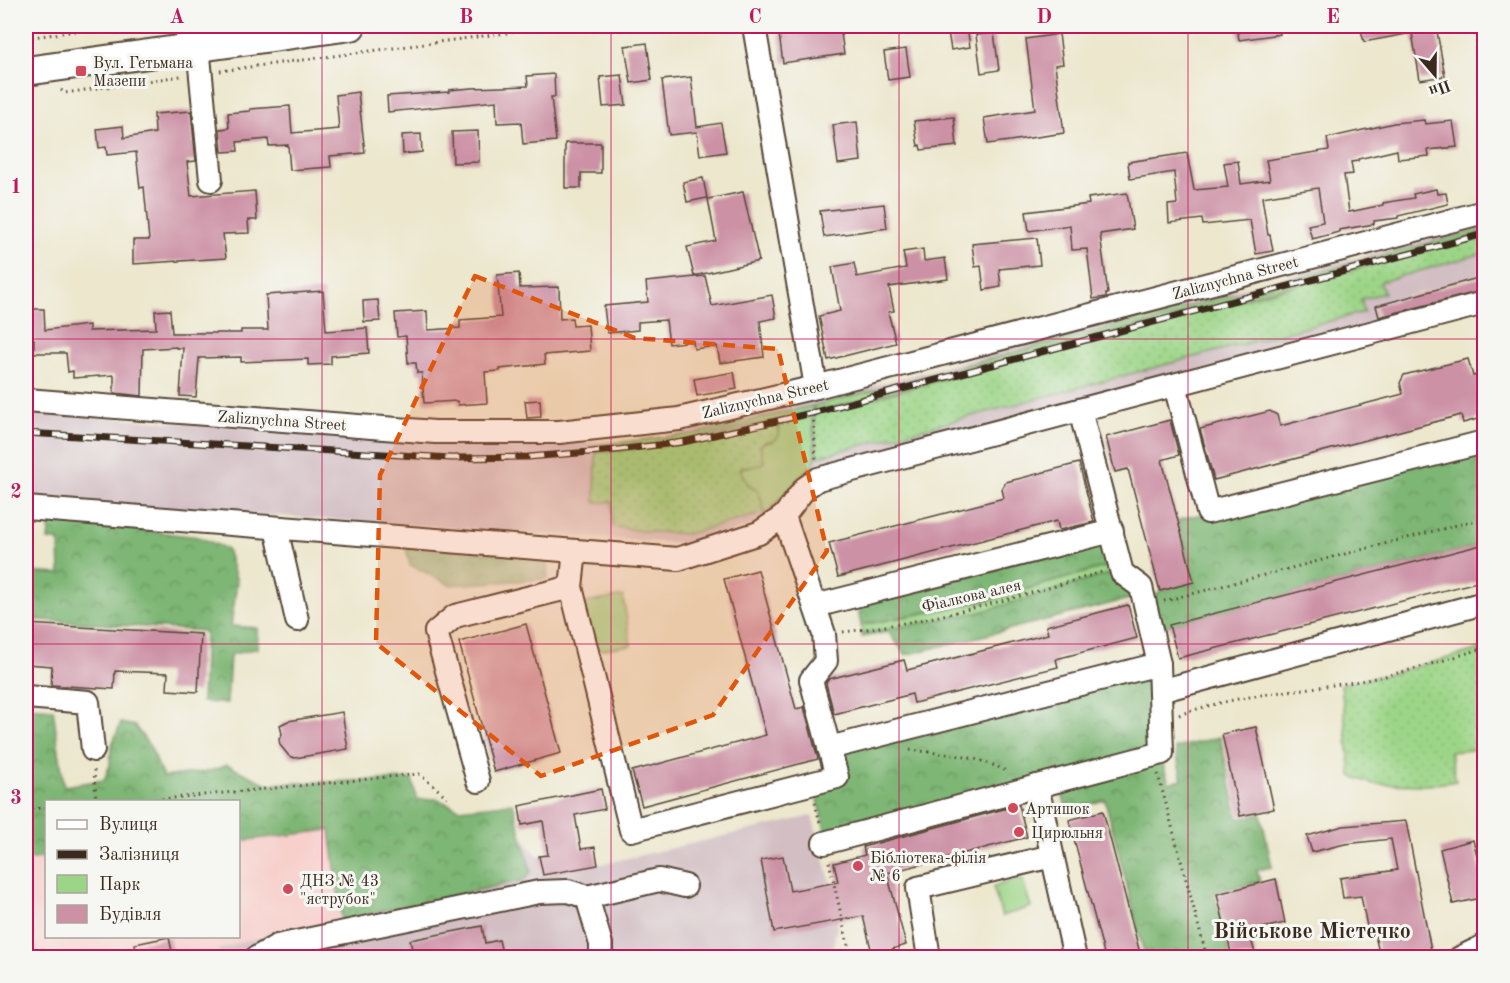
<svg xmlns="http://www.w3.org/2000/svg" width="1510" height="983" viewBox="0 0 1510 983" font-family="'Old Standard TT',serif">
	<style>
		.built { fill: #f7d0cc }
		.industrial { fill: #d2bec3 }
		.green { fill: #9dd588; stroke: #6c8053; stroke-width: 1.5 }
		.forest { fill: url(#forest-crowns); stroke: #5c7049; stroke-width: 1.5 }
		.garden { fill: url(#garden-dots); stroke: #6c8053; stroke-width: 1.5 }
		.building { fill: #cc91a5 }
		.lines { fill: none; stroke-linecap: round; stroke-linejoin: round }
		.minor-casing { stroke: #564638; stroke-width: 26 }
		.major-casing { stroke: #564638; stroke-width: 32 }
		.path { stroke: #564638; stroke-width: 3; stroke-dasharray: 1.5 4.5; stroke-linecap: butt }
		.minor { stroke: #fff; stroke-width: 22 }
		.major { stroke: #fff; stroke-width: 28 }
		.rail-casing { stroke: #3b2a1e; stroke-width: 7 }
		.rail { stroke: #f6f6f2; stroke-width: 4.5; stroke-dasharray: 14; stroke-linecap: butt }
		.marked { fill: #df570d; fill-opacity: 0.2; stroke: #df570d; stroke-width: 4.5; stroke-dasharray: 12 8; stroke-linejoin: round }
		.grid { fill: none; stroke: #c2185b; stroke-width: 1.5; stroke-opacity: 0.55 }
		.poi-dot { fill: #d1495b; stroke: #f6f6f2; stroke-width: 2 }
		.labels { text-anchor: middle; stroke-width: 6; stroke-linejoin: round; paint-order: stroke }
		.poi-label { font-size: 16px; fill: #3b2a1e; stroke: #f6f6f2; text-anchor: start }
		.street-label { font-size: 16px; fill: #3b2a1e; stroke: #f6f6f2 }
		.district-label { font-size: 22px; font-weight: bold; fill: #3b2a1e; stroke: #f6f6f2 }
		.neatline { fill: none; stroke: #c2185b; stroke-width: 2 }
		.grid-label { font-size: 20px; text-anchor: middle; font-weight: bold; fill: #c2185b }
	</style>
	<defs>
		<pattern id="forest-crowns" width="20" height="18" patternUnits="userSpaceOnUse" patternTransform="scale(1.5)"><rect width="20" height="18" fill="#7eb674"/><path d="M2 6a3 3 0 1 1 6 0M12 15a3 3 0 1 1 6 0" fill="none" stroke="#68945f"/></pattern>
		<pattern id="garden-dots" width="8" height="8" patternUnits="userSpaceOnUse" patternTransform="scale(1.5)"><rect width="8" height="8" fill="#9dd588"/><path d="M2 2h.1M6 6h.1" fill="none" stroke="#88b775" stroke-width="1.8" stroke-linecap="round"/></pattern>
	</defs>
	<rect width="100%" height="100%" fill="#f6f6f2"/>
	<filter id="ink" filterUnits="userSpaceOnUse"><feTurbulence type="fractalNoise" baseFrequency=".0167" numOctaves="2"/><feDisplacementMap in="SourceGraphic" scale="12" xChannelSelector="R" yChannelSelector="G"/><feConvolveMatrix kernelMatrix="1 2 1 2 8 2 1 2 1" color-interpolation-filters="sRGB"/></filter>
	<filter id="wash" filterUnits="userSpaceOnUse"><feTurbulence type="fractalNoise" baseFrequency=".008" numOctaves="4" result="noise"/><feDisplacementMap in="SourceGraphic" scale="24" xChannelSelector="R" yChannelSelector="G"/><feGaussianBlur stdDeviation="1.35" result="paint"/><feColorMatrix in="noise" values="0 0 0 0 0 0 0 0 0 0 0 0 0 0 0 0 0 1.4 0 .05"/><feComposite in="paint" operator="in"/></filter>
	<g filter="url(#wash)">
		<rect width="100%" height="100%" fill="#ece7cd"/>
		<polygon class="built" points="330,830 342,920 243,941 218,950 219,957 26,958 26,859 46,858 46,936 238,936 239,841"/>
		<g class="industrial">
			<polygon points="1484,224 1484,274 1374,306 1381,328 809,474 767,521 692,544 26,499 26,411 459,444 533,445 621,441 686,432 827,398"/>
			<polygon points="514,806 519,828 528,845 539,856 598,865 812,816 831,884 838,921 833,948 835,958 219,958 218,950 244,941 342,920 330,830"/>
		</g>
		<g class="green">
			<polygon points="1484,229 1484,233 814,412 814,406"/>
			<polygon points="813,406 812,412 681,441 595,451 595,446 695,434"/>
			<path d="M 812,415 L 815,461 L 766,514 L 758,491 C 749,486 740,479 741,468 L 759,465 L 764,462 L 760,445 L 767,442 L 772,442 L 777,438 L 781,423 Z"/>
			<polygon points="1115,564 1116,572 981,612 862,634 861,625 984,602"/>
			<polygon points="623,596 631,645 592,651 584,603"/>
			<polygon points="1022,878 1031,907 1002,916 993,887"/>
		</g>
		<g class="forest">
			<polygon points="1484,442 1484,544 1151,630 1145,605 1160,591 1194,582 1178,520"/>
			<polygon points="50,520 199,537 227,549 237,582 231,626 257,628 258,648 230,655 227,703 202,702 205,631 26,619 26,572 60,574 59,540 48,540"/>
			<polygon points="1107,534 1114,564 984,601 861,625 856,599"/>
			<polygon points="406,548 547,556 548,579 450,585 410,565"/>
			<polygon points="1116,572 1141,596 906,655 888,632 862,637 862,634 981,612"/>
			<polygon points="1156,668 1159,751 827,839 815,787 833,750"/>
			<polygon points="26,707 53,709 64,786 104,780 110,765 111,747 121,723 135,726 151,748 163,777 210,771 227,765 267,784 412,779 417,800 436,799 460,809 513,803 531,872 524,880 342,920 330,830 239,841 238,802 46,802 46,858 26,859"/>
			<polygon points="1220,737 1238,819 1261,814 1272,867 1257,870 1260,882 1214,892 1230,957 1145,957 1105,800 1067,810 1059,783 1161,758 1169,783 1182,779 1175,748"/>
		</g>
		<g class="garden">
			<polygon points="1484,235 1484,253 1380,282 1384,293 1361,299 1364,312 817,457 814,414"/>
			<polygon points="781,423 777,437 772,441 767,441 760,445 764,462 759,465 741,467 740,470 749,486 758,491 765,513 687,534 641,531 612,526 612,502 595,502 596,453 683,443"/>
			<polygon points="1484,648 1484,749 1450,752 1456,781 1429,785 1373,784 1351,776 1341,684 1386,675"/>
		</g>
		<g id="blocks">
			<g class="building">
				<polygon points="788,26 840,26 844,54 783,63 778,27"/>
				<polygon points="947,26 967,26 970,47 951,50"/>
				<polygon points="1237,26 1279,26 1280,34 1239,40"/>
				<polygon points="1360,26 1411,26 1411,27 1436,26 1445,76 1420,80 1412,33 1364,42"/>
				<polygon points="994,33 999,70 981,73 976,35"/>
				<polygon points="1059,34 1063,64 1055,65 1064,133 988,144 984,118 1035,110 1026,39"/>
				<polygon points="647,43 652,80 631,83 625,46"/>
				<polygon points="906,49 910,77 888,80 884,52"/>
				<polygon points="554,74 555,97 551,97 556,141 523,144 521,122 497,123 496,101 388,112 387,96 449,92 449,90 472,88 528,86 527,76"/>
				<polygon points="622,75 626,105 603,107 600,77"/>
				<polygon points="691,77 697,127 721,123 726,152 700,156 697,132 669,135 662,80"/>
				<polygon points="358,92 365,153 330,156 331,167 290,170 288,145 269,146 268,139 237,142 238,151 222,152 220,129 229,128 228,113 250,111 250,109 290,106 292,133 339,129 336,95"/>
				<polygon points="191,111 196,161 187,162 191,196 255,191 257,220 248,220 249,233 223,234 226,258 133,264 133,240 149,240 144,187 140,188 136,152 107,155 106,147 99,148 97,129 123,126 124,138 155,133 154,114"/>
				<polygon points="954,117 957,146 921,150 920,145 918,146 914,121"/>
				<polygon points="1424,120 1425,124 1453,121 1457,147 1428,150 1429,156 1398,159 1397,150 1358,159 1358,161 1351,162 1353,174 1344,175 1349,212 1383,205 1383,203 1414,198 1413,194 1436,189 1437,194 1446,193 1448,204 1398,216 1398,218 1374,221 1374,224 1339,230 1339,232 1312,239 1308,225 1323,222 1318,188 1262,197 1268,235 1270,235 1273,251 1256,254 1250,220 1203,225 1202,219 1169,223 1168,205 1177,204 1174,172 1130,179 1128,162 1187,153 1194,190 1228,187 1224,163 1238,161 1241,184 1270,180 1266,160 1329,150 1327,138 1394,123"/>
				<polygon points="857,122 861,161 838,164 833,125"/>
				<polygon points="478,131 479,162 453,163 452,132"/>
				<polygon points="421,134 422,152 403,154 402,135"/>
				<polygon points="565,143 601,143 601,173 581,173 581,188 565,188"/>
				<polygon points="703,178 707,198 687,202 683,182"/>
				<polygon points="743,192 759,261 694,276 687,247 716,241 708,199"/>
				<polygon points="1127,193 1133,229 1100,234 1108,294 1106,294 1106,297 1093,299 1087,249 1072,250 1070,225 1029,231 1026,212 1089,204 1088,198"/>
				<polygon points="884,204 887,228 824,237 820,211"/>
				<polygon points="1037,238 1040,265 999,269 1001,287 984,290 981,266 975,267 972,244"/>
				<polygon points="923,249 924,261 945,258 948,279 889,287 894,311 888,312 896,343 828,360 819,316 840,311 832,267 854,263 857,277 906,268 903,252"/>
				<polygon points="519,273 520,288 559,287 560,319 572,318 573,326 588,325 590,351 544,355 545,364 500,369 500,371 485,372 487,403 458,405 457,401 424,403 422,373 417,373 416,363 408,363 406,336 397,337 395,313 427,311 428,330 460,328 460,320 501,317 497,275"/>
				<polygon points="705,276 712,306 772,295 776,318 760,321 764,357 720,363 717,346 694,349 693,341 669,344 666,320 638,322 638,330 607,333 604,306 648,302 646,282"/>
				<polygon points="1485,276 1485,290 1379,317 1376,306"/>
				<polygon points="323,291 326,331 367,328 369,353 331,356 331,364 308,365 308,359 241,362 241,357 199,358 196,397 180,396 183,348 176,348 176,347 143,349 142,396 114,393 114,375 73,378 73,371 68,372 66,353 34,353 34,339 26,339 26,309 44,309 45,330 89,325 89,331 156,329 155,311 170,310 172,333 241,333 241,330 268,330 266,295"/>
				<polygon points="378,300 380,321 364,322 363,301"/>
				<polygon points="1468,359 1473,376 1481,374 1485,389 1485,417 1463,423 1461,415 1214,480 1200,429 1270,411 1277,415 1280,426 1403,394 1400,383 1404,375"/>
				<polygon points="734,372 737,389 697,396 694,379"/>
				<polygon points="540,400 541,417 527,418 525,401"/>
				<polygon points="1170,420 1179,455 1162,460 1194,582 1160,591 1128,469 1115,472 1106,437"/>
				<polygon points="1079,463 1094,522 1059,530 1057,521 838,577 829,543 1004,498 1002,489 1006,482"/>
				<polygon points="1485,544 1485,580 1178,658 1169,625"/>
				<polygon points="758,570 796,709 804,707 818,759 642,806 632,771 766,735 724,579"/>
				<polygon points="1128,605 1137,638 1056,659 1058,667 914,703 912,694 834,714 826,683 829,679 904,660 907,670 1048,634 1046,626"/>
				<polygon points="26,624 201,634 198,692 167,690 168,673 115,671 114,689 51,685 52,666 26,664"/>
				<polygon points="526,624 561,753 494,772 459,642"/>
				<polygon points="342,712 348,749 295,758 289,756 280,745 279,739 282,734 280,725 288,721"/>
				<polygon points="1256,727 1274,809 1240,816 1222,734"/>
				<polygon points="601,789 605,809 575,815 581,849 595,847 598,865 543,875 539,856 548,855 543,821 522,825 519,806"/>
				<polygon points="1019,805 1027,837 887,873 906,945 892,949 894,957 873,957 863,916 774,932 761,860 783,856 790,891 838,882 834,863 865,855 863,847"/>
				<polygon points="1103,811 1141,957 1105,957 1069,820"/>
				<polygon points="1406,821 1431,950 1413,953 1412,951 1380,957 1374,931 1368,932 1361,896 1343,898 1340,878 1397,870 1391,839 1345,844 1312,852 1307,836 1343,826"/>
				<polygon points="1473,840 1485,886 1485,897 1453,904 1440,849"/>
				<polygon points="1276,879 1285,923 1249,931 1256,957 1232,957 1217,894"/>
				<polygon points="482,926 485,943 499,940 503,957 414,957 410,940"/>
				<polygon points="169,937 173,957 137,957 135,944"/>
			</g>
		</g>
	</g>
	<g filter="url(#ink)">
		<use href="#blocks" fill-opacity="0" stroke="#564638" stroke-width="1.5"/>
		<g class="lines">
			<g class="minor-casing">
				<g id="minor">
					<polyline points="754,26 816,387"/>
					<polyline points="198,46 211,180"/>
					<polyline points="1175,385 1208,512 1484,442"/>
					<polyline points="26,400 435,432 559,432 679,419 816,387 1484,212"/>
					<polyline points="26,508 678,559 759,533 784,516"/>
					<polyline points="276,528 297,620"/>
					<polyline points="575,551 571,587 631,830 837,777 811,680 826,661 824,634 784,516 805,488 818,479 1484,303"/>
					<polyline points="815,606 1112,531"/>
					<polyline points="1160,691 1484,603"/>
					<polyline points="26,697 88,702 93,750"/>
					<polyline points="829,748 1159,664"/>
					<polyline points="478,781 436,632 455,616 571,587"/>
					<polyline points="1037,786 1075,958"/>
					<polyline points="824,843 1162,753 1159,664 1141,587 1122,573 1080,410"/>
					<polyline points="587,897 659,880 685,886"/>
					<polyline points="256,958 277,946 539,892 568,891 587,897 601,944 601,958"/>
					<polyline points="929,958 918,888 1052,856"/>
					<polyline points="1460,958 1484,946"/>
				</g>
			</g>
			<g class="major-casing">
				<polyline id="major" points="26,71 351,26"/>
			</g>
			<g class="path">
				<polyline points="26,38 112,26"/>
				<polyline points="220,71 559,26"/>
				<polyline points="61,90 65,93 181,76"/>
				<polyline points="813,409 816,460"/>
				<polyline points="1164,601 1484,518"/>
				<path d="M 843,632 C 931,622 1017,598 1102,572"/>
				<path d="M 1179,715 C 1237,694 1299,691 1360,681 C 1402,674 1444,660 1484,648"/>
				<path d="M 910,750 C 945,754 977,755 1008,772"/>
				<polyline points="94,770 96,802"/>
				<polyline points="1158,774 1207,958"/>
				<polyline points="132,802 419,774 447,797"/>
				<polyline points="815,803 820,823"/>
				<polyline points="26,809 46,808"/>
				<polyline points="829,862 851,958"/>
			</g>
			<use href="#minor" class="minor"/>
			<use href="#major" class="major"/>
			<g class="rail-casing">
				<polyline id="rail" points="26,433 451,458 528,457 616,450 683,442 812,413 1484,234"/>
			</g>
			<use href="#rail" class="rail"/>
		</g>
	</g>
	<path class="marked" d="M 475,276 L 635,338 L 778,349 L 827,551 L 713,715 L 541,776 L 376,643 L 380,475 Z"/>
	<path class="grid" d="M 322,26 L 322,958M 611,26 L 611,958M 899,26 L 899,958M 1188,26 L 1188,958M 26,339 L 1484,339M 26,644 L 1484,644"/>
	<g class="poi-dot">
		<rect x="75" y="65" width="12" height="12" rx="3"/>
		<circle cx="1013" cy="808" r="6"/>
		<circle cx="1019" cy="832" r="6"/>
		<circle cx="858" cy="866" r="6"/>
		<circle cx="288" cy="889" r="6"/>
	</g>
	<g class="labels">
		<g class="poi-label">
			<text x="93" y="68">Вул. Гетьмана<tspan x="93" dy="18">Мазепи</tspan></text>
			<text x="1025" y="814">Артишок</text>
			<text x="1031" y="838">Цирюльня</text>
			<text x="870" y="863">Бібліотека-філія<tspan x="870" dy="18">№ 6</tspan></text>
			<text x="300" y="886">ДНЗ № 43<tspan x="300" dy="18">"яструбок"</tspan></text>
		</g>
		<g class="street-label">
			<text transform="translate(1235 277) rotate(-15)" y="6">Zaliznychna Street</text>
			<text transform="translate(765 398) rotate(-13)" y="6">Zaliznychna Street</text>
			<text transform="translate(282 420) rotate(4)" y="6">Zaliznychna Street</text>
			<text transform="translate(971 595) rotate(-13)" y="6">Фіалкова алея</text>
		</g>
		<g class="district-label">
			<text x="1312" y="938">Військове Містечко</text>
		</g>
	</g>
	<rect width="1510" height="983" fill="none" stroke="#f6f6f2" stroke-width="66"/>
	<rect x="45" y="800" width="195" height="138" fill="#f6f6f2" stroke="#aba49d" stroke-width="1.5"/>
	<rect x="57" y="820" width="30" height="9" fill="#ffffff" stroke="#aba49d" stroke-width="1.5"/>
	<text x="99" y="830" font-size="18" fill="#3b2a1e">Вулиця</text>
	<rect x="57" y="850" width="30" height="9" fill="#3b2a1e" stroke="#aba49d" stroke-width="1.5"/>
	<text x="99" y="860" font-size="18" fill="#3b2a1e">Залізниця</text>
	<rect x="57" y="875" width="30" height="18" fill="#9dd588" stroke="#aba49d" stroke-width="1.5"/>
	<text x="99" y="890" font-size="18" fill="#3b2a1e">Парк</text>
	<rect x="57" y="905" width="30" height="18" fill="#cc91a5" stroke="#aba49d" stroke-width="1.5"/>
	<text x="99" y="920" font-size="18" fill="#3b2a1e">Будівля</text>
	<g transform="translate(1435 75) rotate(160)" stroke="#f6f6f2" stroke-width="4.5" paint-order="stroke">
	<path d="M0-4.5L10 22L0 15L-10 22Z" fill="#3b2a1e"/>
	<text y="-9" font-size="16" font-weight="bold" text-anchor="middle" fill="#3b2a1e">Пн</text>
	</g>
	<rect x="33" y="33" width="1444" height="917" class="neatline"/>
	<g class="grid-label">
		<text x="177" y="23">A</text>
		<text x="466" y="23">B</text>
		<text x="755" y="23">C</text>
		<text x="1044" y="23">D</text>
		<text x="1333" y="23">E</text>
		<text x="16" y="193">1</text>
		<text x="16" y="498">2</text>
		<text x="16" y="804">3</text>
	</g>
</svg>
